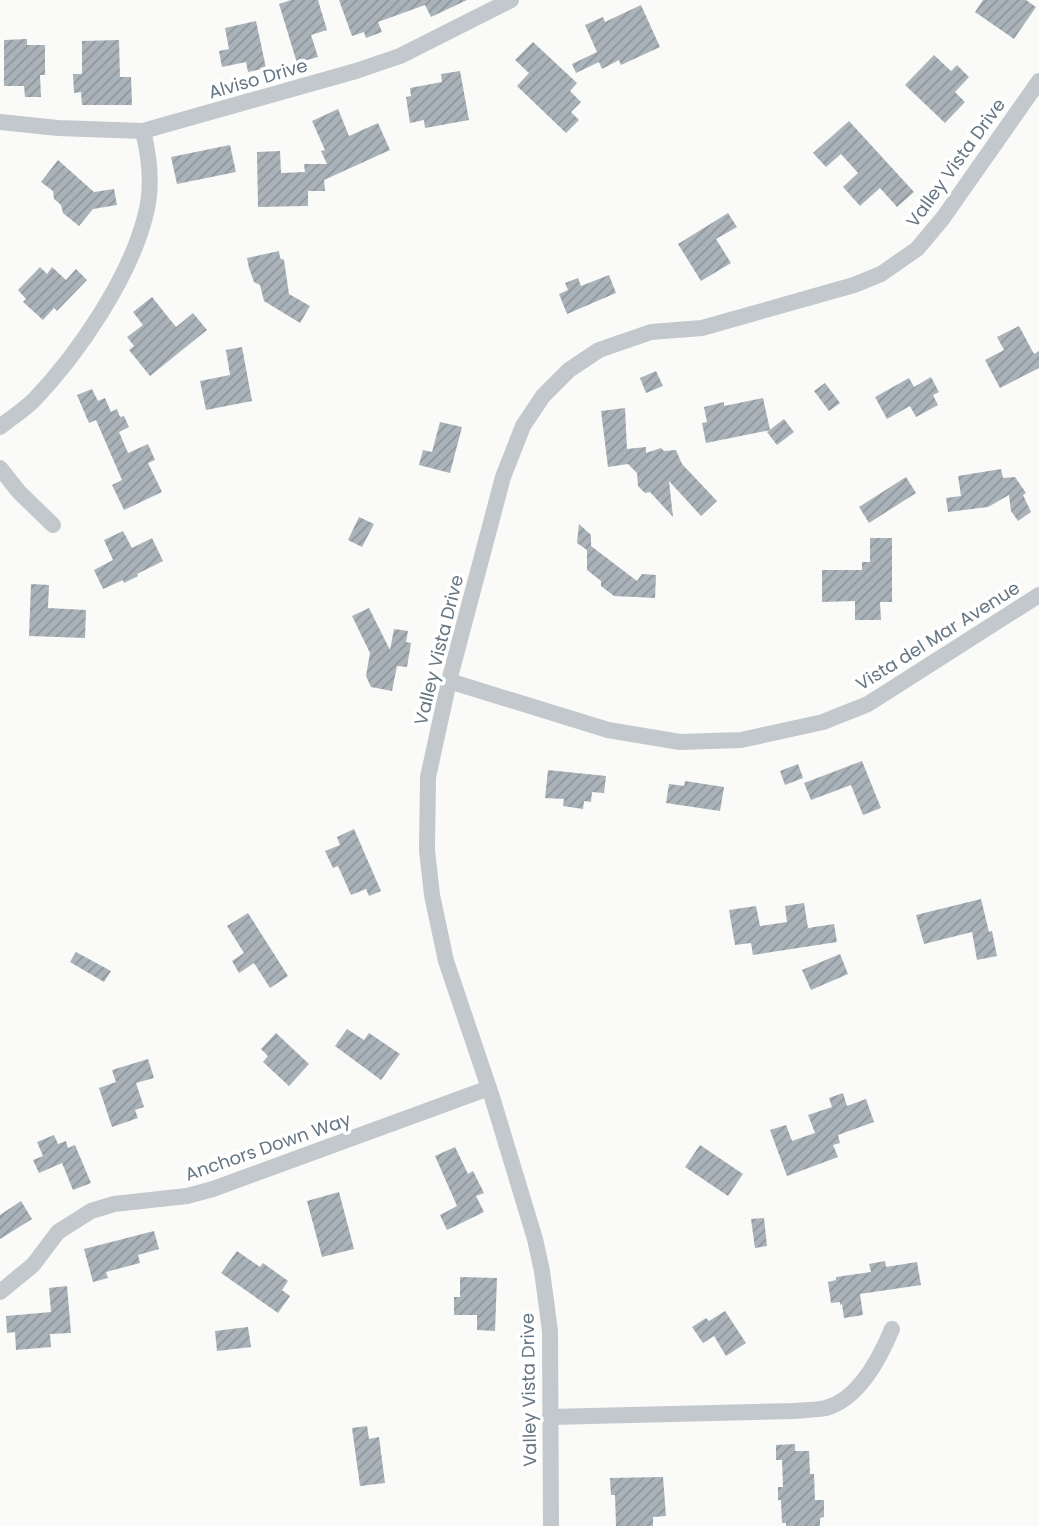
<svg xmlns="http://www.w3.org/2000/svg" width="1039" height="1526" viewBox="0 0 1039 1526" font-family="Poppins,sans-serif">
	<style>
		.building { fill: url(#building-hatch) }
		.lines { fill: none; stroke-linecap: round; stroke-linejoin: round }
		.minor { stroke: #c3c8cc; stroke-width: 16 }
		.labels { text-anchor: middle; stroke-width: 7; stroke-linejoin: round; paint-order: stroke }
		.street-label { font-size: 18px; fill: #657683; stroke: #fff }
	</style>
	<defs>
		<pattern id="building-hatch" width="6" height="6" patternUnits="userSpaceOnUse" patternTransform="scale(1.75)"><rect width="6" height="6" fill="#aab3b9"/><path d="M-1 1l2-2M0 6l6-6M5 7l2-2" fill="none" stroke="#8e969c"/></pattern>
	</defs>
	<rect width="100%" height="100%" fill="#fafaf8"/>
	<g class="building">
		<polygon points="291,0 318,0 327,30 311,35 318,57 297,63 279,4"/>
		<polygon points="339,0 467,0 431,17 425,5 378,22 382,32 366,38 364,32 352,36"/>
		<polygon points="983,0 1026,0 1036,7 1014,39 975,12"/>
		<polygon points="641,5 660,47 621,65 619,60 602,69 599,62 576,73 572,64 597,52 585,25 603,17 605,22"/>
		<polygon points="256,21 266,68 248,72 246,62 222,67 219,51 229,49 225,28"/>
		<polygon points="27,39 27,45 45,45 45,75 40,75 41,97 25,97 24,86 4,86 4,40"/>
		<polygon points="119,40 120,77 131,77 132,105 82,105 81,92 74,93 73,74 82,74 82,41"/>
		<polygon points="533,42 577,83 570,91 581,102 571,112 579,120 566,133 517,86 529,73 515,60"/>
		<polygon points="934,55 951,71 957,65 969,77 955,92 965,102 945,123 905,85"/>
		<polygon points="460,71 469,120 425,128 424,120 410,123 406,97 411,96 410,88 442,82 441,74"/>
		<polygon points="338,109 349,136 378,123 390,150 324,180 325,191 308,191 308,206 258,207 257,152 280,151 281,173 305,172 304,164 327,164 321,151 325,150 312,121"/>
		<polygon points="849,121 914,192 897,207 880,188 860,206 843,187 858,173 841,154 826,167 813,153"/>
		<polygon points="230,145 236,172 177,184 171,157"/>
		<polygon points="58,160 94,192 114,189 117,205 93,209 79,226 63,213 61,205 54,199 53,191 41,182"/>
		<polygon points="728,213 737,227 716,239 731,263 701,281 678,244"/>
		<polygon points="279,251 280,258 284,260 289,294 310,306 300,323 264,301 260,285 254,282 249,268 247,258"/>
		<polygon points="40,267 47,274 52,267 66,280 76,269 87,280 57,311 54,308 43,320 23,302 26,299 18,290"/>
		<polygon points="609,275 616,293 567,314 559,294 568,290 565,283 578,278 581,286"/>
		<polygon points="152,297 176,327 193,313 207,330 150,376 129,350 134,346 127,337 143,325 133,312"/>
		<polygon points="1019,326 1034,354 1039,351 1039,368 1000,388 985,360 1004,350 997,337"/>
		<polygon points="242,347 252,401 206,410 200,381 230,375 226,350"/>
		<polygon points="656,371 663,386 646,393 640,378"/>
		<polygon points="931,377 939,392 933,395 938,405 916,417 910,406 887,419 875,397 909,378 914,387"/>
		<polygon points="825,383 840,403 829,411 814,391"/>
		<polygon points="92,389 98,401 105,398 111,412 117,409 120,417 124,416 129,427 119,432 128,453 148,444 155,460 148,463 162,492 124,510 112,485 122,480 96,420 89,423 77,395"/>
		<polygon points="763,398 770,430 706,443 702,423 707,422 704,407 724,402 724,406"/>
		<polygon points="625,408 627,449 646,447 646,453 661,448 664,451 676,450 682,464 717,501 701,516 669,481 673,517 650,492 645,493 638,486 637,473 628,464 608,467 601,411"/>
		<polygon points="784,419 794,432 777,445 767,432"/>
		<polygon points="440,422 462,427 450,473 419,465 423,450 432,452"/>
		<polygon points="1001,469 1003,478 1015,477 1026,493 1023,495 1031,512 1018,521 1011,511 1009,495 988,507 948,512 946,498 961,496 958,476"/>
		<polygon points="906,477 916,493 869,523 859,507"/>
		<polygon points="359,517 374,524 362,547 348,540"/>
		<polygon points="579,524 591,535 591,546 637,581 642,574 656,575 655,598 614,596 601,586 601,581 587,570 587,550 577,543"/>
		<polygon points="123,531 132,548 152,538 163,561 137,574 138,576 124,583 123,580 103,589 94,570 113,560 104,540"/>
		<polygon points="870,538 892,538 892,602 880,602 881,620 855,620 855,601 822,602 822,570 862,570 862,562 870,562"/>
		<polygon points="31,584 49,585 48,608 86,610 85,638 29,636"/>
		<polygon points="369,608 390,650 394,629 408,631 406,642 411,643 407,667 397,666 392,691 371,687 366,676 370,653 352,616"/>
		<polygon points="862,761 881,808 863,815 851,785 811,800 804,783"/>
		<polygon points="798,764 803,778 785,785 780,771"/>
		<polygon points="548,770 606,776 604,793 592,792 591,802 584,801 583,809 563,806 564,799 545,798"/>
		<polygon points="685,781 724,787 720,811 666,803 669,784 684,786"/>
		<polygon points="354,829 381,891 369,896 366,889 351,895 338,866 333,868 325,851 340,845 337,837"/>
		<polygon points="981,899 989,932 992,931 997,956 977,960 972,932 924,944 916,915"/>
		<polygon points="804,903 808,928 834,924 837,942 753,955 751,943 735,945 729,910 756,906 760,926 787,922 785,906"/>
		<polygon points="248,913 288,976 270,988 254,963 239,973 232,961 244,953 227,926"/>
		<polygon points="76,952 111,971 104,982 70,962"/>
		<polygon points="840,954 848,974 811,990 802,970"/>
		<polygon points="347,1029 364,1040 369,1033 400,1054 381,1080 335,1046"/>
		<polygon points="276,1033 309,1064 289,1086 263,1062 268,1056 261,1049"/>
		<polygon points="148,1059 154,1078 136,1083 144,1107 135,1110 138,1118 112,1127 99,1088 116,1082 112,1070"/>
		<polygon points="843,1093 847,1106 866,1099 874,1122 838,1135 840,1143 833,1145 838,1157 787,1176 770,1130 786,1125 792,1141 815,1133 808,1115 832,1107 829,1098"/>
		<polygon points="54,1135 58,1144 66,1141 68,1148 75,1145 91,1183 73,1190 62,1163 39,1173 33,1160 43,1156 37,1142"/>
		<polygon points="700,1145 743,1174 728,1196 685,1167"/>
		<polygon points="455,1147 468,1174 473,1171 484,1193 476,1196 484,1212 447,1230 440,1215 457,1206 435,1156"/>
		<polygon points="339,1192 354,1249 322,1257 307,1201"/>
		<polygon points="21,1201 32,1219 0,1239 0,1215"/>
		<polygon points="764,1218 767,1246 755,1248 751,1219"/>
		<polygon points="154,1231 159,1249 138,1255 140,1263 106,1272 108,1278 93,1282 84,1249"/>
		<polygon points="237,1251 260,1267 263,1263 288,1281 282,1290 290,1296 278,1313 221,1273"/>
		<polygon points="885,1261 886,1267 917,1262 921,1285 860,1294 863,1315 844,1318 842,1304 840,1305 840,1302 831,1303 828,1282 836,1280 836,1277 871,1272 869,1264"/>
		<polygon points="460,1277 497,1278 495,1331 477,1330 477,1315 454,1315 454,1297 460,1297"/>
		<polygon points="67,1286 71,1333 50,1334 51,1347 16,1350 15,1332 7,1333 6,1316 51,1312 49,1288"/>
		<polygon points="725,1311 746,1343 726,1356 714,1336 703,1343 692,1327 706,1318 709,1321"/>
		<polygon points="248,1327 251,1347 217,1351 215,1331"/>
		<polygon points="367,1426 369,1439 379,1437 385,1483 360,1486 352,1428"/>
		<polygon points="795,1444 795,1451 809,1451 810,1474 814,1474 815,1500 824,1500 824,1517 820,1518 820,1526 786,1526 786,1523 782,1523 781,1500 778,1500 778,1487 783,1487 782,1460 776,1460 776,1445"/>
		<polygon points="663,1477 666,1516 653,1517 653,1526 616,1526 615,1495 611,1495 610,1478"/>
	</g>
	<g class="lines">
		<g class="minor">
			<polyline points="0,122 58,128 143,131 356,71 400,56 511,0"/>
			<path d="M 0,427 C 11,418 24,410 34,400 C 78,354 129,279 145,217 C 153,189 150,159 143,131"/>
			<polyline points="0,468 19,492 53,525"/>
			<polyline points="449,681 608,730 680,742 741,740 823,722 868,704 1039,595"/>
			<polyline points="0,1292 33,1265 58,1232 91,1211 114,1204 187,1196 213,1189 489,1088"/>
			<path d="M 550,1417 L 793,1411 C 804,1410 816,1410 826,1408 C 859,1399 880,1358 892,1329"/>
			<polyline points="551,1526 550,1331 542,1271 535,1239 492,1097 446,961 432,895 427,850 428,777 449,681 503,477 523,426 543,396 569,370 599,350 651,332 702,328 854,285 881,274 917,249 943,218 1039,81"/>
		</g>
	</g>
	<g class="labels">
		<g class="street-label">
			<text transform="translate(258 79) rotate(-16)" y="6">Alviso Drive</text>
			<text transform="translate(956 163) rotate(-54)" y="6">Valley Vista Drive</text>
			<text transform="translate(938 636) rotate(-32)" y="6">Vista del Mar Avenue</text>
			<text transform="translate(439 650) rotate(-76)" y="6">Valley Vista Drive</text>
			<text transform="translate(268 1147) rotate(-19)" y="6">Anchors Down Way</text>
			<text transform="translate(529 1390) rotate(-91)" y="6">Valley Vista Drive</text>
		</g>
	</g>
</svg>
